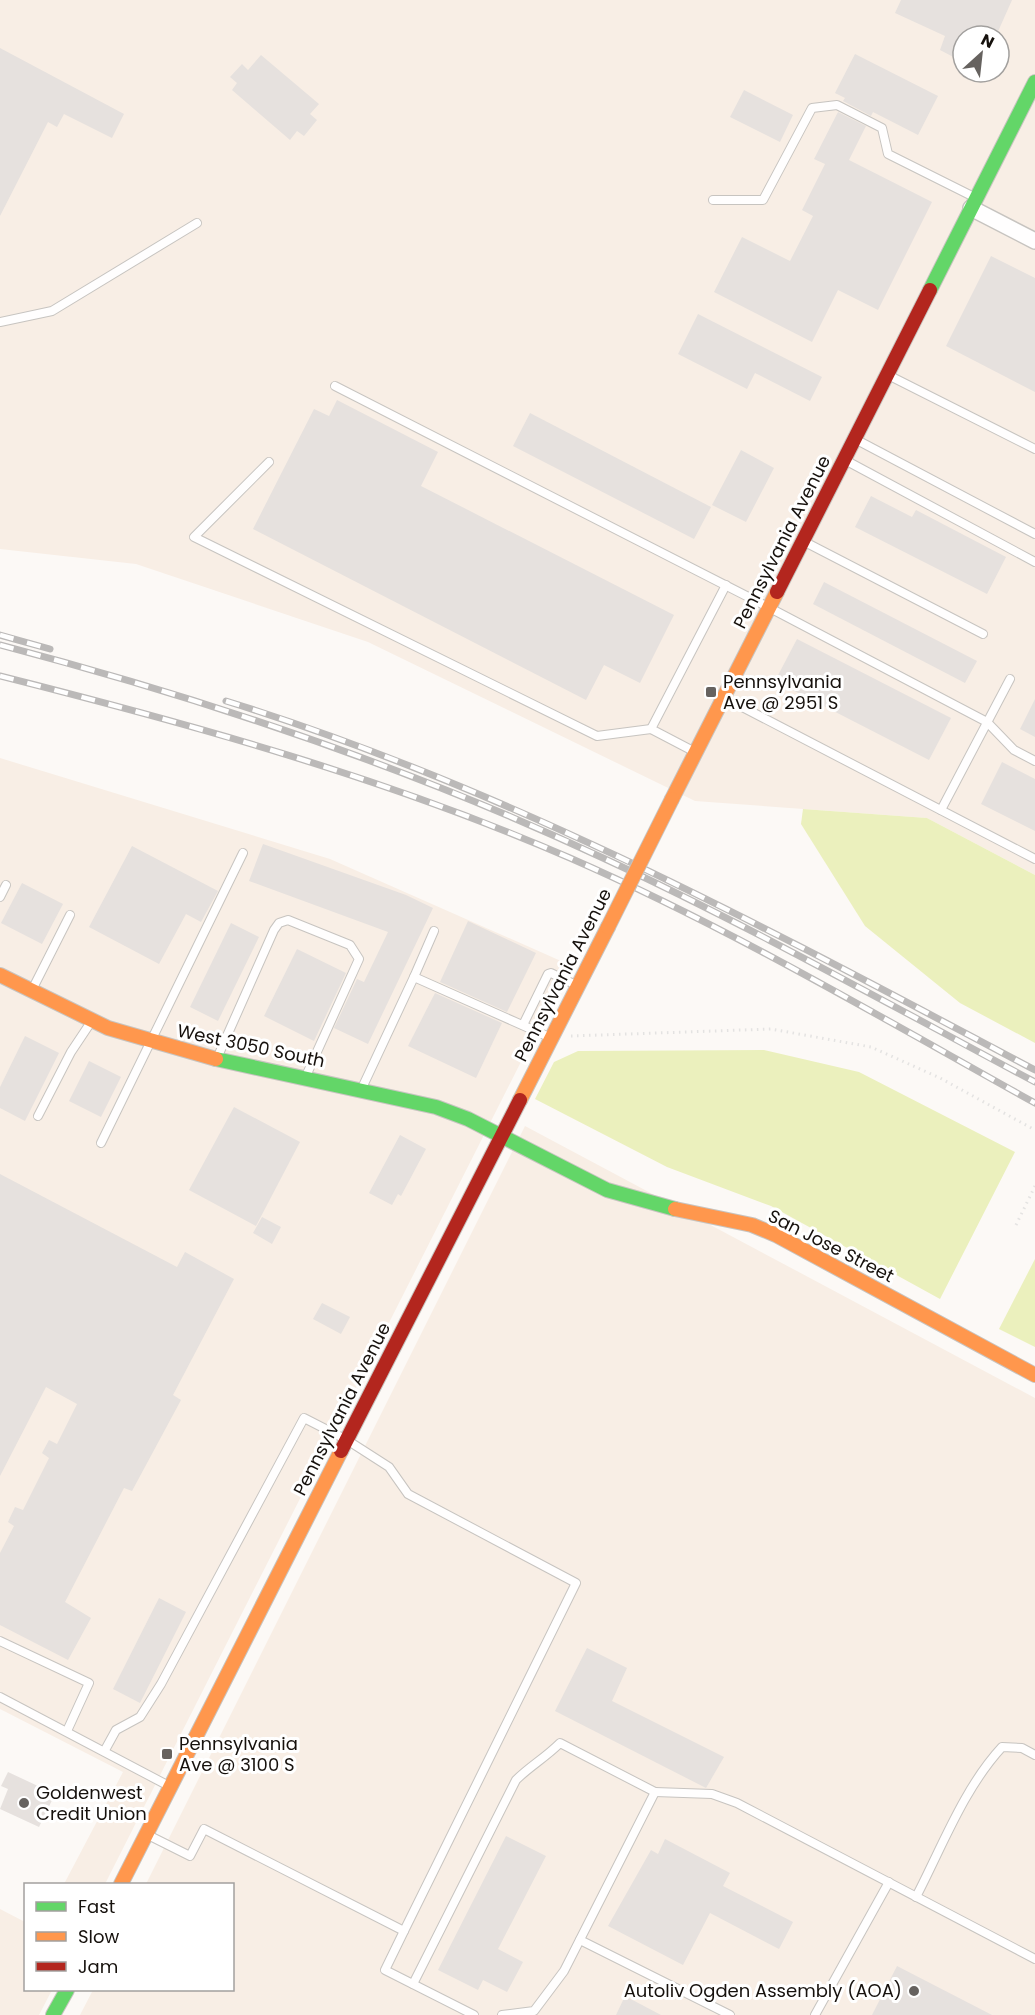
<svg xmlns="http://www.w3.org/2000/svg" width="1035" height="2015" viewBox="0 0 1035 2015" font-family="Poppins,sans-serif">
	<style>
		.built { fill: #f8eee5; fill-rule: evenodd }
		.green { fill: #ebf0bd }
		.building { fill: #e6e1de }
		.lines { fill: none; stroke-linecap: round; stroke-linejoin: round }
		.lane-casing { stroke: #c7c4c0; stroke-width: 10 }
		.street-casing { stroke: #c7c4c0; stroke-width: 18 }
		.fast-casing { stroke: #c7c4c0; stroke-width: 16 }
		.slow-casing { stroke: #c7c4c0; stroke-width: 16 }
		.jam-casing { stroke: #c7c4c0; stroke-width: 16 }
		.path { stroke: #e4e3e2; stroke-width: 3; stroke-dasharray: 1.5 4.5; stroke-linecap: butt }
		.lane { stroke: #fffefe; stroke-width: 8 }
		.street { stroke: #fffefe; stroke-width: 15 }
		.fast { stroke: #63d668; stroke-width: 14 }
		.slow { stroke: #ff974d; stroke-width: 14 }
		.jam { stroke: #b3261e; stroke-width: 14 }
		.rail-casing { stroke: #bbb9b8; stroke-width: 7 }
		.rail { stroke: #fff; stroke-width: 4.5; stroke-dasharray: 14; stroke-linecap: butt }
		.slow-bridge-casing { stroke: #c7c4c0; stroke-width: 16; stroke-linecap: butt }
		.slow-bridge { stroke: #ff974d; stroke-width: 14 }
		.poi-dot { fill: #66625f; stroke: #fff; stroke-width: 2 }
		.labels { text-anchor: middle; stroke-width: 6; stroke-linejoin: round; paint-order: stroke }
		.street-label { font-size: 18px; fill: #16110d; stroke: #fff }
		.poi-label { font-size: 18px; fill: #16110d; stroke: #fff; text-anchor: start }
	</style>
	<rect width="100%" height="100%" fill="#fcf9f6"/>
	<g class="built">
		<path d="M 0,0 L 1035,0 L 1035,875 L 927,818 L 695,801 L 368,642 L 136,564 L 0,549 ZM 963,36 L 999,36 L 999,72 L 963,72 Z"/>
		<polygon points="0,758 330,859 570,965 105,1884 64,1884 123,1772 0,1709"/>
		<polygon points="525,1126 1035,1398 1035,2015 80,2015 93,1990 232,1990 232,1884 146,1884"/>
		<polygon points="0,1909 25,1922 26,1990 52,1990 39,2015 0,2015"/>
	</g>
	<g class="green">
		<polygon points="803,809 927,818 1035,875 1035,1043 960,1003 865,926 801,824"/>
		<polygon points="764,1050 859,1072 1015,1152 940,1299 771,1206 667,1167 535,1099 554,1062 578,1051"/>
		<polygon points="1035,1259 1035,1347 999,1329"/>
	</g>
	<g class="building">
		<polygon points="901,0 1012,0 996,36 963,36 963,62 940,50 945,36 895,13"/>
		<polygon points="0,48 124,114 112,138 64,114 57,127 48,122 0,216"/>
		<polygon points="855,54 938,96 918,135 873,112 871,116 843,101 845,98 835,93"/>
		<polygon points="261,55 319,104 310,114 317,120 304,136 297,131 290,140 232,90 237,83 230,77 242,64 248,70"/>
		<polygon points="744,90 793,115 780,142 730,117"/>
		<polygon points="838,112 866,126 849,160 932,202 878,310 838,290 812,342 714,292 742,237 790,261 813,216 802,210 825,164 814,159"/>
		<polygon points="991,256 1035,278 1035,392 946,346"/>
		<polygon points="698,314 822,377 810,401 755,373 747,389 678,354"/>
		<polygon points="337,400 438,452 421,486 674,615 640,683 604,665 586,700 253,529 314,409 329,416"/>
		<polygon points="530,413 711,507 694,539 513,446"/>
		<polygon points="741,450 774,468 746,522 712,505"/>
		<polygon points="871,496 912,517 916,510 1006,557 987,594 855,527"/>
		<polygon points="824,582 977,661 965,683 813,604"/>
		<polygon points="797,639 951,718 929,760 775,681"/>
		<polygon points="1035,699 1035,737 1020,729"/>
		<polygon points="1002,762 1035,779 1035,831 981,804"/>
		<polygon points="263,844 406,895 433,908 368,1044 334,1028 357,979 364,982 388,932 249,881"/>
		<polygon points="132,846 218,891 201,922 186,914 159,964 89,927"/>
		<polygon points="22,883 63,904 42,944 1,923"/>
		<polygon points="468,921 536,953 507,1012 440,982"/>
		<polygon points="231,923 259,937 218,1021 190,1007"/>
		<polygon points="297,949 346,973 314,1041 264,1016"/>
		<polygon points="435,993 502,1023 476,1078 408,1046"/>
		<polygon points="25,1036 59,1053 25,1121 0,1108 0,1087"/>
		<polygon points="89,1061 121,1077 101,1117 69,1101"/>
		<polygon points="234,1107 300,1142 256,1226 189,1190"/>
		<polygon points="400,1135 426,1149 401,1196 398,1194 392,1205 369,1193"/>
		<polygon points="0,1174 177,1267 185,1252 234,1279 173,1395 181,1400 132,1491 124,1488 65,1602 91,1618 68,1660 0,1625 0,1553 14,1526 8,1522 15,1507 23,1510 49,1458 42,1453 49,1440 57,1444 77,1404 46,1387 0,1476"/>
		<polygon points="262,1217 281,1227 272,1244 253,1233"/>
		<polygon points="322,1303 350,1317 341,1334 313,1319"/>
		<polygon points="159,1598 186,1612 140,1703 113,1689"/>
		<polygon points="587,1648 627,1668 612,1701 724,1757 706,1788 555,1711"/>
		<polygon points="8,1772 55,1794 39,1827 0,1809 8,1789 1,1786"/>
		<polygon points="506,1836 546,1856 498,1949 523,1962 507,1992 483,1980 478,1990 438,1970"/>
		<polygon points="665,1839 730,1873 723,1886 793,1922 779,1949 710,1913 683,1965 608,1926 651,1850 658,1854"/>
		<polygon points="897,1966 992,2015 872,2015"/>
		<polygon points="625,1996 661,2015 616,2015"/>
	</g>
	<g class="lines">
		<g class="lane-casing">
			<g id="lane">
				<polyline points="713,200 763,200 812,108 837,105 882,128 888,154 976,198"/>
				<polyline points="0,322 52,311 197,223"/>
				<polyline points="888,375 1035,449"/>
				<polyline points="335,386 768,607 987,722 1014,750 1035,761"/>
				<polyline points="855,439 1035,534"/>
				<polyline points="845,460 1035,562"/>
				<polyline points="269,462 194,537 597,736 651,729"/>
				<polyline points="803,541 983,634"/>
				<polyline points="725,698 1035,859"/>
				<polyline points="695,752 651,729 726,585"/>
				<polyline points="941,810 1010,679"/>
				<polyline points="0,897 6,885"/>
				<polyline points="414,977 434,931"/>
				<polyline points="32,990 70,915"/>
				<polyline points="523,1025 548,974 551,973 576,985"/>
				<polyline points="218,1056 274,930 279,923 288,920 350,945 359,959 306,1076"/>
				<polyline points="362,1088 414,977 549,1037"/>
				<polyline points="38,1116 71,1052 91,1022"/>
				<polyline points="101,1143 243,853"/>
				<polyline points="0,1641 89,1683 67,1731"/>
				<polyline points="0,1697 169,1786"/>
				<polyline points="105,1750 116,1730 140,1717 161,1684 304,1418 347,1440 389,1467 408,1494 576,1583 404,1931 204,1829 190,1856 148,1835"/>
				<polyline points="655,1792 712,1794 737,1803 1035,1959"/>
				<path d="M 916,1897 C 942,1847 964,1788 1002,1747 L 1022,1748 L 1035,1755"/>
				<polyline points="404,1931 385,1970 474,2015"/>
				<polyline points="580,1940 730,2015"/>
				<path d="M 413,1984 L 516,1780 C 530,1766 545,1758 560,1743 L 655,1792 L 564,1971 L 534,2011 L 502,2015"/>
				<polyline points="815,2015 889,1882"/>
			</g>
		</g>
		<g class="street-casing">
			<polyline id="street" points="971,208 1035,241"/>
		</g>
		<g class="fast-casing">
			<g id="fast">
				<polyline points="930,290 1035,82"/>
				<polyline points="216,1059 436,1107 468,1119 607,1190 675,1209"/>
				<polyline points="53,2015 67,1990"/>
			</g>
		</g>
		<g class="slow-casing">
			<g id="slow">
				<polyline points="672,799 777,592"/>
				<polyline points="0,975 108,1028 216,1059"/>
				<polyline points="520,1100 608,927"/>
				<polyline points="675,1209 752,1225 776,1235 1035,1375"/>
				<polyline points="121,1884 341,1451"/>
			</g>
		</g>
		<g class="jam-casing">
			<g id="jam">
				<polyline points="777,592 930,290"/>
				<polyline points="341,1451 520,1100"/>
			</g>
		</g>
		<g class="path">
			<polyline points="571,1036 771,1029 871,1047 940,1078 1035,1130"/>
			<polyline points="1016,1225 1035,1186"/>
		</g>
		<use href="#lane" class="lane"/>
		<use href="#street" class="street"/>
		<use href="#fast" class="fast"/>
		<use href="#slow" class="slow"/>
		<use href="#jam" class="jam"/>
		<g class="rail-casing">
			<g id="rail">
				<polyline points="0,635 50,649"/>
				<path d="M 0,645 C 206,699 409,767 603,858 C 750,926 892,1006 1035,1082"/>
				<path d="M 0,676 C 194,725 386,778 570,858 C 730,928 882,1018 1035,1103"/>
				<path d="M 226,701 C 511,789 772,931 1035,1070"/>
			</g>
		</g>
		<use href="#rail" class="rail"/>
		<g class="slow-bridge-casing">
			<polyline id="slow-bridge" points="608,927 672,799"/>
		</g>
		<use href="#slow-bridge" class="slow-bridge"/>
	</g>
	<g class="poi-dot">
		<rect x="705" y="686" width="12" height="12" rx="3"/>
		<rect x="161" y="1748" width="12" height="12" rx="3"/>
		<circle cx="24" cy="1803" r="6"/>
		<circle cx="914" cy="1991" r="6"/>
	</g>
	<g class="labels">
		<g class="street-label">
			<text transform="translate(782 542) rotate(-63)" y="6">Pennsylvania Avenue</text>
			<text transform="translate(563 975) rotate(-63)" y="6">Pennsylvania Avenue</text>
			<text transform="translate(251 1046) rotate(12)" y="6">West 3050 South</text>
			<text transform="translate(831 1246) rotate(27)" y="6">San Jose Street</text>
			<text transform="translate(342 1409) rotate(-63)" y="6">Pennsylvania Avenue</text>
		</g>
		<g class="poi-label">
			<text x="723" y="688">Pennsylvania<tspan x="723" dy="21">Ave @ 2951 S</tspan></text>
			<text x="179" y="1750">Pennsylvania<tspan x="179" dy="21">Ave @ 3100 S</tspan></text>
			<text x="36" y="1799">Goldenwest<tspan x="36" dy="21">Credit Union</tspan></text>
			<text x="902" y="1997" text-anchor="end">Autoliv Ogden Assembly (AOA)</text>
		</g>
	</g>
	<rect x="24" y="1883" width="210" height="108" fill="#ffffff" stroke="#a2a09e" stroke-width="1.5"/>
	<rect x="36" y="1902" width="30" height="9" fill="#63d668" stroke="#a2a09e" stroke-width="1.5"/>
	<text x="78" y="1913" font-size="18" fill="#16110d">Fast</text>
	<rect x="36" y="1932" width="30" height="9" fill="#ff974d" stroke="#a2a09e" stroke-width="1.5"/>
	<text x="78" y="1943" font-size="18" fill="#16110d">Slow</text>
	<rect x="36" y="1962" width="30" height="9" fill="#b3261e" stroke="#a2a09e" stroke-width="1.5"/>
	<text x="78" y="1973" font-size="18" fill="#16110d">Jam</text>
	<g transform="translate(981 54) rotate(27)"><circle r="28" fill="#ffffff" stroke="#a2a09e" stroke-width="1.5"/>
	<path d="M0-4.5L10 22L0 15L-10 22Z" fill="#66625f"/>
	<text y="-9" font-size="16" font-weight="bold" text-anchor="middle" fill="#16110d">N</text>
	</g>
</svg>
